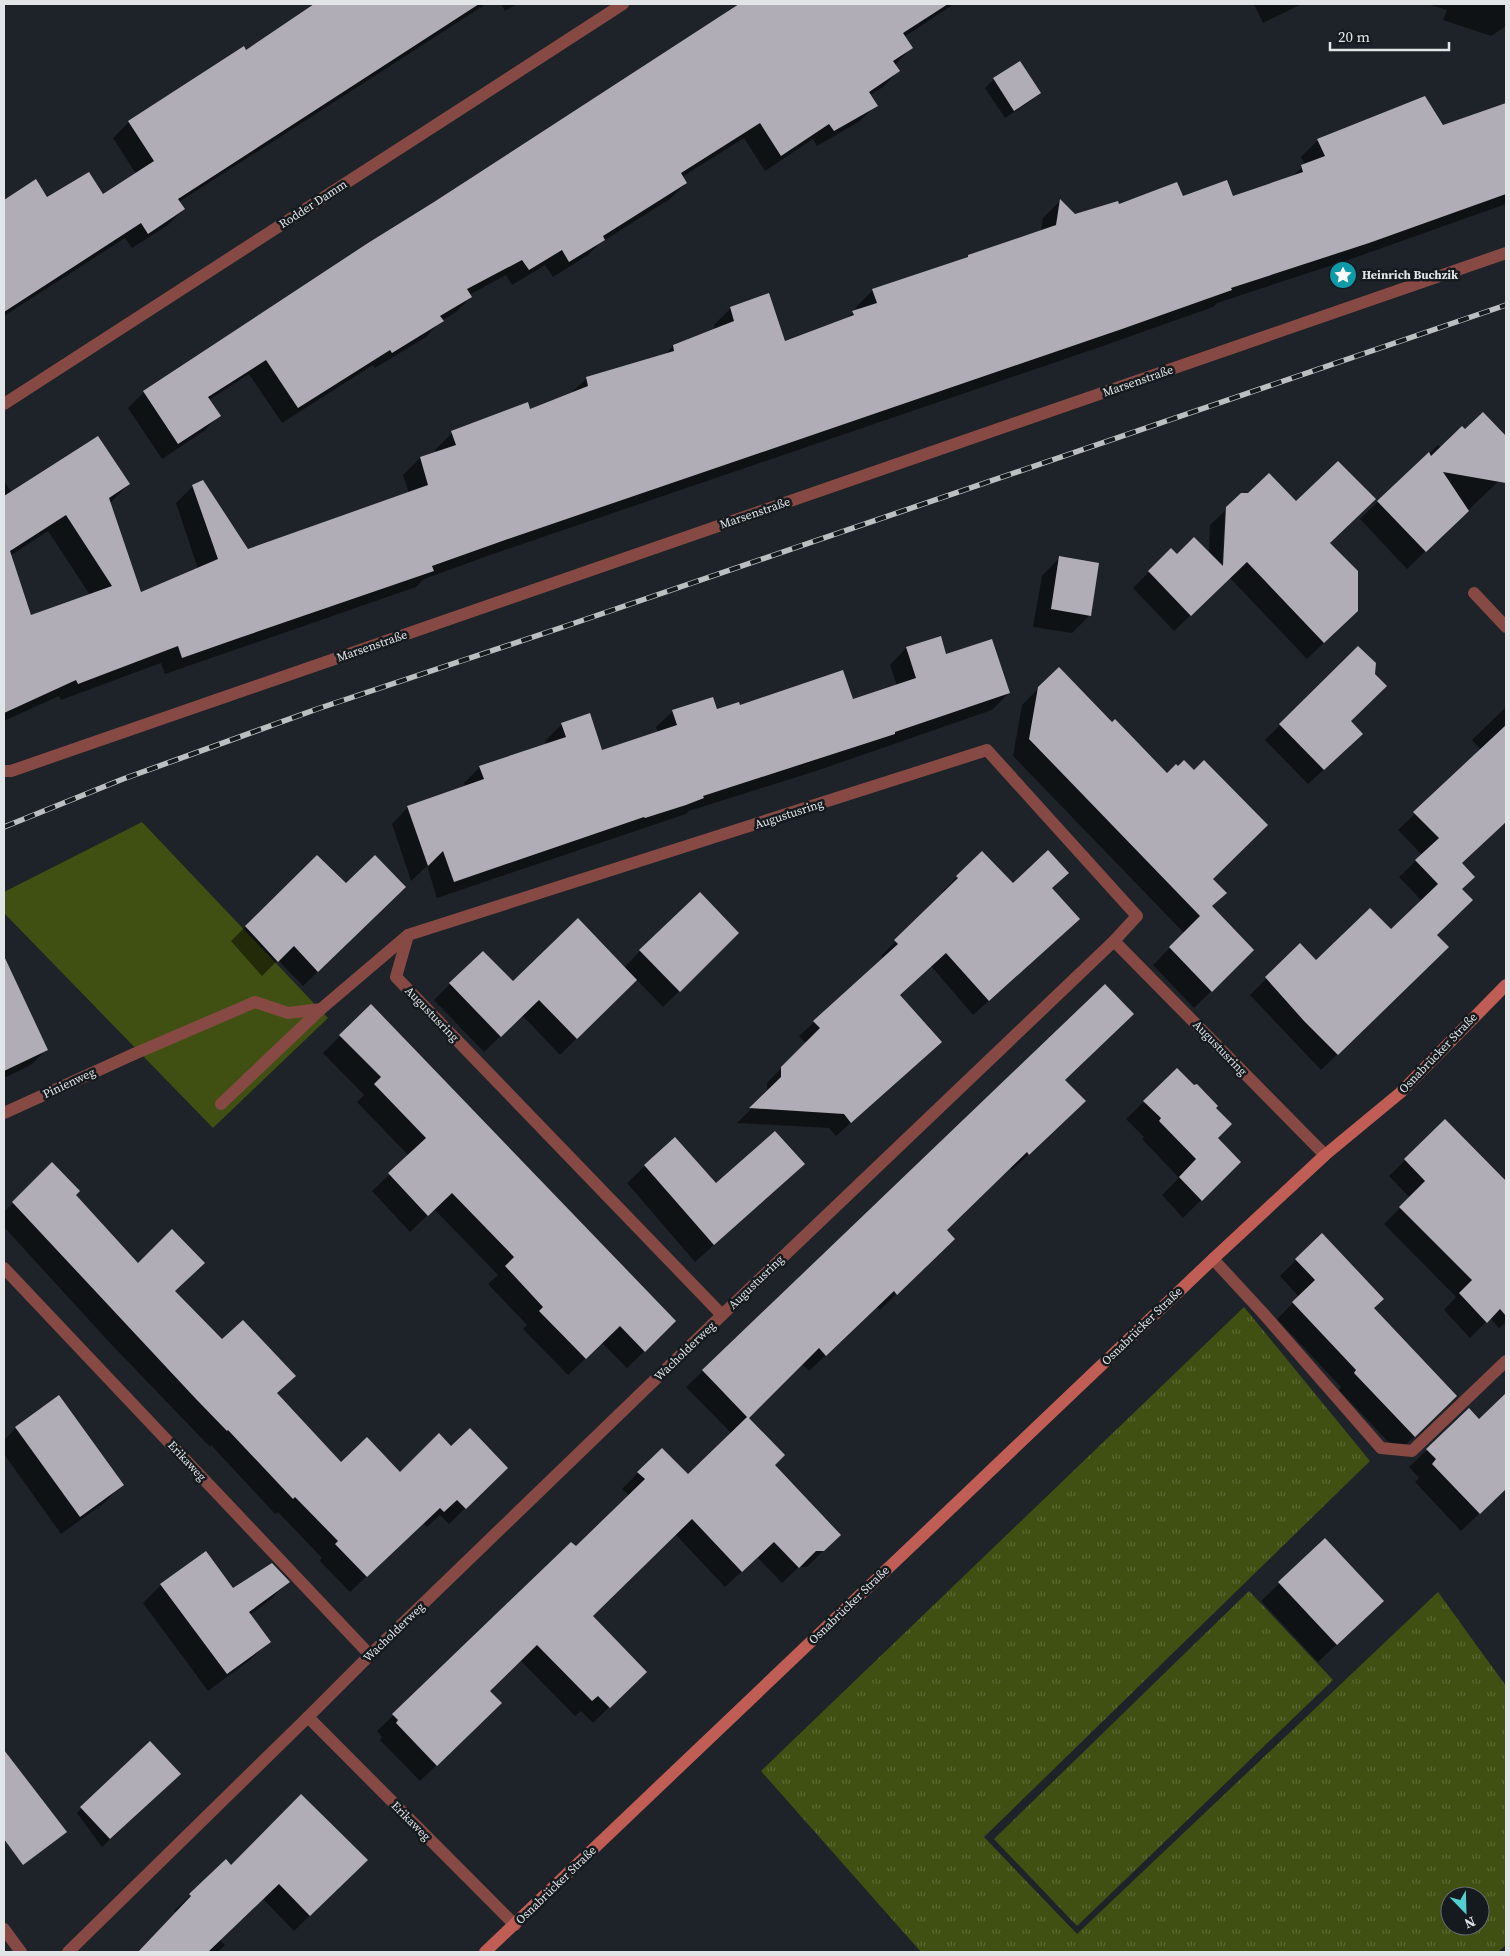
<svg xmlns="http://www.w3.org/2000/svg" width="1510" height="1956" viewBox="0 0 1510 1956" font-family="'Source Serif 4',serif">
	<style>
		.grass { fill: url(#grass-tufts); fill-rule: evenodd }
		.park { fill: #405012 }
		.shadow { fill: #0007; fill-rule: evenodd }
		.building { fill: #b1adb6; fill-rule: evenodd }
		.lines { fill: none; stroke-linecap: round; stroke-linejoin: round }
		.lane { stroke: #874943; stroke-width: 12 }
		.street { stroke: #874943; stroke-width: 12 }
		.secondary { stroke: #c05d55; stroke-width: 12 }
		.rail-casing { stroke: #bbbfc2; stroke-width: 5.5 }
		.rail { stroke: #141a1e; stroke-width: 4; stroke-dasharray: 11; stroke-linecap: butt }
		.labels { text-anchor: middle; stroke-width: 5; stroke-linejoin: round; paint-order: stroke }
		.street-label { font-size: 12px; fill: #e1e5e8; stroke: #141a1e }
		.poi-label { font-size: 12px; font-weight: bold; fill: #e1e5e8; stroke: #141a1e; text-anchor: start }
	</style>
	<defs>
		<pattern id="grass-tufts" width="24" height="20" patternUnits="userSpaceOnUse" patternTransform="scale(1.25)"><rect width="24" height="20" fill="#405012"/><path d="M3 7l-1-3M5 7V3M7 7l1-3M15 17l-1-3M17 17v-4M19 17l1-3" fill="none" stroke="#5b6934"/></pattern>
	</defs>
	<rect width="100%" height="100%" fill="#1d2328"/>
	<g class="grass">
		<path d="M 1244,1307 L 1370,1461 L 984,1837 L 1077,1934 L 1438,1592 L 1506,1686 L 1506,1945 L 1498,1952 L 921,1952 L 761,1771 ZM 1450,1896 L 1480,1896 L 1480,1926 L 1450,1926 Z"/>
		<polygon points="1249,1591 1333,1680 1077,1926 994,1839"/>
	</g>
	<polygon class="park" points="142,822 328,1018 213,1128 4,913 4,892"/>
	<g class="shadow">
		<polygon points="317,4 486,4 179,202 184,209 168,225 132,248 125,238 4,316 4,202 35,181 47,198 102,195 136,174 113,138 129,122 243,48 245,51"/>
		<polygon points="501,4 517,4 505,11"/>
		<polygon points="741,4 954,4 904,37 911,48 895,65 898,71 883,87 870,95 876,105 860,121 817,146 813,139 765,171 744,138 682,177 686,183 670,199 600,243 588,255 553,277 545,265 512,285 506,275 469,295 471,297 455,313 442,320 426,337 375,368 373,365 282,423 249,374 209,400 219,416 204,431 162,459 128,408 144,392"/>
		<polygon points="1254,4 1302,4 1263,23"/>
		<polygon points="1427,4 1506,4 1506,26 1491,36 1443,20 1447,10"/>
		<polygon points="994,79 1039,93 1031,101 1005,118 985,88"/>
		<path d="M 1424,98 L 1443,127 L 1506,105 L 1506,204 L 1351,259 L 1217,303 L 1213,307 L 1103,346 L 493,554 L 424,579 L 416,587 L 165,674 L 161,663 L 61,700 L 59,696 L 4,721 L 4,481 L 12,493 L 129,484 L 110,503 L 140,593 L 198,569 L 176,503 L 193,486 L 247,551 L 409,493 L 403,475 L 420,458 L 436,453 L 435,450 L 452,433 L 529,410 L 570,394 L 586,379 L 665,355 L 673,346 L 715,330 L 714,325 L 731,308 L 784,343 L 846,319 L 853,312 L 857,311 L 856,307 L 873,290 L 965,260 L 968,256 L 1041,231 L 1043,218 L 1060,201 L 1075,216 L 1118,205 L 1182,198 L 1232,198 L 1291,177 L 1305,165 L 1301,157 L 1317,141 ZM 48,531 L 90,595 L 31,617 L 10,556 Z"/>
		<polygon points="1483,414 1506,438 1506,474 1407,569 1360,519 1438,445 1441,448 1465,431"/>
		<polygon points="1296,503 1329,543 1340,627 1307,659 1230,578 1174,631 1133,588 1171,550 1177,556 1209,553 1210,525 1225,511 1222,572"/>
		<polygon points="1060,557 1090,615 1072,633 1033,627 1042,576"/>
		<polygon points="906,648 945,655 1009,693 992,710 819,770 689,811 686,814 437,898 427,866 411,881 392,824 408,807 465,787 464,783 480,767 547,745 545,741 562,724 601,752 658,732 656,727 673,711 716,711 739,706 852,701 897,686 890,665"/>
		<polygon points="1358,648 1347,749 1308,784 1265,740"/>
		<polygon points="1059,668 1212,879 1225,893 1211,907 1253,950 1194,1008 1153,965 1184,933 1013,756 1022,705"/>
		<polygon points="1506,707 1506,804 1492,806 1506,821 1461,864 1461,889 1436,935 1431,964 1321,1070 1250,995 1300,945 1316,962 1391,931 1422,901 1399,877 1422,855 1398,830 1481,750 1472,740"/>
		<polygon points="982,852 1013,885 1067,873 1051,889 1063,934 973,1015 931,966 899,996 941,1042 836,1136 829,1128 737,1123 767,1093 767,1083 806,1043 799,1036 884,959 881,956 944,893 942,892"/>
		<polygon points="317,856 346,885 389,902 303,986 278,960 262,976 231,941"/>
		<polygon points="738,933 663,1007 636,979 560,1055 522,1015 484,1052 434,1000 450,984 513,983 624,968 640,951"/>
		<polygon points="1105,985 1064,1080 1068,1117 1012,1170 1010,1168 946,1231 953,1239 880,1310 877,1307 809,1371 802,1364 747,1418 773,1465 839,1535 807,1567 799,1567 782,1583 757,1557 725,1587 675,1534 592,1616 645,1672 593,1723 581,1711 575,1716 520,1660 488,1691 484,1719 420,1781 380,1740 382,1737 377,1731 571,1544 576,1548 630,1496 622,1489 662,1449 688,1476 732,1434 686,1387"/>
		<polygon points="20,994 46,1050 31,1065 4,1078 4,1001"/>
		<polygon points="340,1036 658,1338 627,1368 602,1343 568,1375 523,1329 527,1325 488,1284 498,1275 434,1209 410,1232 372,1191 409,1156 357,1102 364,1095 323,1053"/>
		<polygon points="1177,1070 1215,1108 1216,1139 1239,1162 1183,1218 1162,1195 1179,1178 1142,1139 1144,1137 1126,1119"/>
		<polygon points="1445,1121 1506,1183 1506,1325 1505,1323 1499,1328 1490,1318 1470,1338 1444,1310 1456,1297 1384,1224 1410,1198 1389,1176"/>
		<polygon points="52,1164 75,1195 137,1265 174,1291 222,1341 276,1393 341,1464 400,1473 490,1484 449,1524 440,1515 427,1527 423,1523 350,1592 320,1561 322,1558 278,1512 275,1514 211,1445 210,1447 110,1343 4,1227 4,1212"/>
		<polygon points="803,1164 695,1262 627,1183 645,1166 716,1185"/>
		<polygon points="1296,1260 1372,1308 1439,1413 1398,1452 1339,1390 1341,1387 1277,1319 1299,1297 1280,1276"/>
		<polygon points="1500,1401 1506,1408 1506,1488 1461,1531 1415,1482 1419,1478 1409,1467 1427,1450 1479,1421"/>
		<polygon points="16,1428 122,1485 104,1503 61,1534 4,1454 4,1440"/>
		<polygon points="1325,1540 1365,1618 1318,1662 1261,1601"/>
		<polygon points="288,1582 270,1600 250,1615 269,1641 251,1659 208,1691 143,1603 161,1585 232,1590"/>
		<polygon points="4,1752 44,1804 26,1822 4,1838"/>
		<polygon points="161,1792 102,1847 77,1813 94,1795"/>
		<polygon points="366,1860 294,1931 263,1899 220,1940 225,1945 218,1952 139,1952 176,1913 174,1911 226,1861 231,1867"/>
	</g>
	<g class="building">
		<polygon points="314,4 479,4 178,199 185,209 148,234 141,223 4,312 4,200 36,179 47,197 89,172 103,194 154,161 128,121 244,46 246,50"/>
		<polygon points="739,4 948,4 903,33 913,48 893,61 900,71 869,92 878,106 834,131 829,124 781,156 760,123 681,173 687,183 603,236 605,240 569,262 562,250 529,270 522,260 467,289 472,297 440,316 444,321 392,353 390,350 298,408 266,360 208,397 221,416 178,444 143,391 368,243 434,202"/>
		<polygon points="1020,61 1041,93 1014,111 993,78"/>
		<path d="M 1425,96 L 1443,125 L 1506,103 L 1506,194 L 1369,243 L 1231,288 L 1232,290 L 1122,329 L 511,538 L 432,566 L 434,571 L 239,638 L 182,658 L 178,646 L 78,684 L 76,680 L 4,713 L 4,496 L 98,436 L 130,484 L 109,498 L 141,592 L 218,559 L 192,485 L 203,480 L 248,549 L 428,485 L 420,457 L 456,445 L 451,431 L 528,402 L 530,409 L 588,386 L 586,377 L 674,351 L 673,345 L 734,321 L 730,307 L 769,293 L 785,341 L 854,315 L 852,311 L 877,303 L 872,289 L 968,257 L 968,255 L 1056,225 L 1060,199 L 1075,214 L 1118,201 L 1119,204 L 1177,182 L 1183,196 L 1227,180 L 1233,196 L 1303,172 L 1301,165 L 1325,156 L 1317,139 ZM 66,515 L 112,586 L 31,615 L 10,551 Z"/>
		<polygon points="1483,412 1506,436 1506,483 1443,472 1469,511 1426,552 1377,501 1429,452 1431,456 1462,426 1465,429"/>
		<polygon points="1338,461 1376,499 1330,543 1358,571 1358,611 1324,643 1247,562 1191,616 1148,571 1171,548 1177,554 1194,537 1223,566 1226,507 1241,493 1248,493 1269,473 1296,501"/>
		<polygon points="1059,556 1099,563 1091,616 1051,609"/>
		<polygon points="941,636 946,654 992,639 1010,693 895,732 895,734 703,796 704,798 686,805 645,818 644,817 454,882 443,851 428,866 407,806 484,779 479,766 566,737 561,723 590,713 602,750 677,725 672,710 713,697 717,709 739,702 740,705 843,670 853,699 916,678 906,647"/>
		<polygon points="1358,646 1376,663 1375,674 1387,686 1351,721 1363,734 1324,770 1279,724"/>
		<polygon points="1059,667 1112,722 1115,719 1167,773 1176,764 1178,766 1184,760 1194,770 1204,760 1268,825 1213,879 1227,893 1212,906 1254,950 1212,992 1169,947 1200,916 1029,739 1038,687"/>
		<polygon points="1506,725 1506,822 1462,863 1475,877 1462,889 1473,900 1437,935 1449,947 1338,1055 1304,1021 1265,977 1300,943 1316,960 1370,908 1391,929 1438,884 1415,860 1439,838 1413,812"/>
		<polygon points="1048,850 1069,873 1052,888 1080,919 989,1001 946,953 900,995 942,1042 851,1123 844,1114 749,1108 781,1077 781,1067 820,1028 813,1021 898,944 894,940 958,878 956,876 982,851 1013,883"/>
		<polygon points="317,855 346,883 375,855 406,887 318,972 294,946 278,962 245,926"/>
		<polygon points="700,892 739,933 680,992 639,950"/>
		<polygon points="578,918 637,980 577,1039 539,1000 501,1037 449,983 483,951 513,981"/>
		<polygon points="4,956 48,1050 4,1071"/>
		<polygon points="1105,984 1134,1014 1065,1080 1086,1101 1029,1155 1027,1152 947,1230 955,1239 897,1295 894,1291 826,1356 819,1348 749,1418 785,1455 775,1465 841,1535 824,1551 816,1551 799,1568 774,1542 742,1572 692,1519 593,1616 647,1672 610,1708 598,1696 592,1701 537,1645 490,1691 502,1703 437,1766 396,1723 398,1720 392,1714 571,1542 576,1546 645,1479 637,1472 662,1448 688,1474 747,1417 702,1370"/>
		<polygon points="371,1004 676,1321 645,1352 620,1326 586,1359 539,1311 543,1307 505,1266 514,1257 452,1193 428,1216 388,1173 426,1138 374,1084 381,1077 339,1035"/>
		<polygon points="1177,1068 1194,1085 1197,1084 1218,1106 1216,1108 1232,1124 1218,1138 1241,1162 1202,1201 1179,1177 1196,1159 1159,1121 1161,1118 1143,1101"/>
		<polygon points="1445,1119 1506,1181 1506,1316 1500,1309 1487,1323 1459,1293 1472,1280 1399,1207 1425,1181 1404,1159"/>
		<polygon points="775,1131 805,1164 714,1245 644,1165 675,1137 716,1183"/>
		<polygon points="52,1162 80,1191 76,1195 138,1263 172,1229 205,1263 175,1291 222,1339 243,1320 296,1376 277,1393 341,1462 367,1437 400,1472 439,1433 451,1446 470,1428 508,1468 466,1509 457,1500 444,1512 440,1508 367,1577 335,1544 338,1541 295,1497 293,1499 228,1430 227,1431 196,1399 12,1202"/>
		<polygon points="1322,1233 1384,1299 1374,1308 1457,1396 1415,1437 1354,1373 1356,1370 1292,1302 1315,1280 1295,1259"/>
		<polygon points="1506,1393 1506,1489 1480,1514 1432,1464 1436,1459 1426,1449 1469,1408 1479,1419"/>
		<polygon points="59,1395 124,1485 80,1517 15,1427"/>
		<polygon points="1325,1538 1384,1601 1337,1645 1278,1582"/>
		<polygon points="206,1551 233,1588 272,1563 290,1582 249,1612 271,1642 227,1674 160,1584"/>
		<polygon points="150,1741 181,1774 110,1839 80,1807"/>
		<polygon points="4,1750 67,1832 23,1865 4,1839"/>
		<polygon points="301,1794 368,1860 310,1916 279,1884 208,1952 138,1952 191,1896 189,1894 226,1859 231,1865"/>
	</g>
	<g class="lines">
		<g class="lane">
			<polyline points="134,1054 255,1002 288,1013 321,1009 408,935"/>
			<polyline points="221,1104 321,1009"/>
			<polyline points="1213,1259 1262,1312 1381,1448 1412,1451 1506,1361"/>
		</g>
		<g class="street">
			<polyline points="4,404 623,4"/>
			<polyline points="1474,593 1506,627"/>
			<polyline points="4,771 11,771 1506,253"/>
			<polyline points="4,1113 134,1054"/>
			<polyline points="4,1268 370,1655"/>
			<polyline points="722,1315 396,977 408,935 987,750 1137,916 1114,941 1325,1155"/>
			<polyline points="308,1717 515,1925"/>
			<polyline points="4,1929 21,1952"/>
			<polyline points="68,1952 308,1717 370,1655 722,1315 1114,941"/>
		</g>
		<polyline class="secondary" points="485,1952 1213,1259 1325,1155 1400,1093 1506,985"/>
		<g class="rail-casing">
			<polyline id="rail" points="4,827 123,779 317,709 563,627 1506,305"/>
		</g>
		<use href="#rail" class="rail"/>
	</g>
	<defs>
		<g id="sight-disc" transform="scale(1.4375)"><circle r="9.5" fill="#0f9aa8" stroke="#141a1e"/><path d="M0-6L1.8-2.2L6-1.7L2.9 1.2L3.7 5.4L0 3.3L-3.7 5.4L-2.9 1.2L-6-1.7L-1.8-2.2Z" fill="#fff"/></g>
	</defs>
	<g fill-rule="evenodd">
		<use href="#sight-disc" x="1343" y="275"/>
	</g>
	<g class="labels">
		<g class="street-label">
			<text transform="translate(313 204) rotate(-33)" y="4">Rodder Damm</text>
			<text transform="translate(1138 381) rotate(-19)" y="4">Marsenstraße</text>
			<text transform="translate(755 513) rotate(-19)" y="4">Marsenstraße</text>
			<text transform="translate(372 646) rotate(-19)" y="4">Marsenstraße</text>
			<text transform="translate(789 814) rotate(-18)" y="4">Augustusring</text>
			<text transform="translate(432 1014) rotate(46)" y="4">Augustusring</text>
			<text transform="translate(1220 1048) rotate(46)" y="4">Augustusring</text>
			<text transform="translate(1438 1053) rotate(-46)" y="4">Osnabrücker Straße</text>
			<text transform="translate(69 1083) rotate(-25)" y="4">Pinienweg</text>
			<text transform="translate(756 1282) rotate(-44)" y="4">Augustusring</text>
			<text transform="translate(1142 1326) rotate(-44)" y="4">Osnabrücker Straße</text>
			<text transform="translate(685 1351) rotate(-44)" y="4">Wacholderweg</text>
			<text transform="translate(187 1461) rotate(47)" y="4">Erikaweg</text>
			<text transform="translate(849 1605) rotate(-44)" y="4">Osnabrücker Straße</text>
			<text transform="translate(394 1632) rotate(-44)" y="4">Wacholderweg</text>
			<text transform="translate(411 1821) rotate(45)" y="4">Erikaweg</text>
			<text transform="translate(556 1885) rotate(-44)" y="4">Osnabrücker Straße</text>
		</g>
		<g class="poi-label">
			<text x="1362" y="279">Heinrich Buchzik</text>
		</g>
	</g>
	<rect width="1510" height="1956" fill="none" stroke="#e1e5e8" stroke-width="10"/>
	<g transform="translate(1465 1911) rotate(157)"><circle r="24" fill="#141a1e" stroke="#666b6f"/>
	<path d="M0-4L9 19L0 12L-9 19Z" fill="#52cdd0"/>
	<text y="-8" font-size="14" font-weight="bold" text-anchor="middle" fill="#e1e5e8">N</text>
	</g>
	<path d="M1330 42v8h119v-8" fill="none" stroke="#e1e5e8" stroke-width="2.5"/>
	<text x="1338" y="42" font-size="15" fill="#e1e5e8" stroke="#141a1e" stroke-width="4" paint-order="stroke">20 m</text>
</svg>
